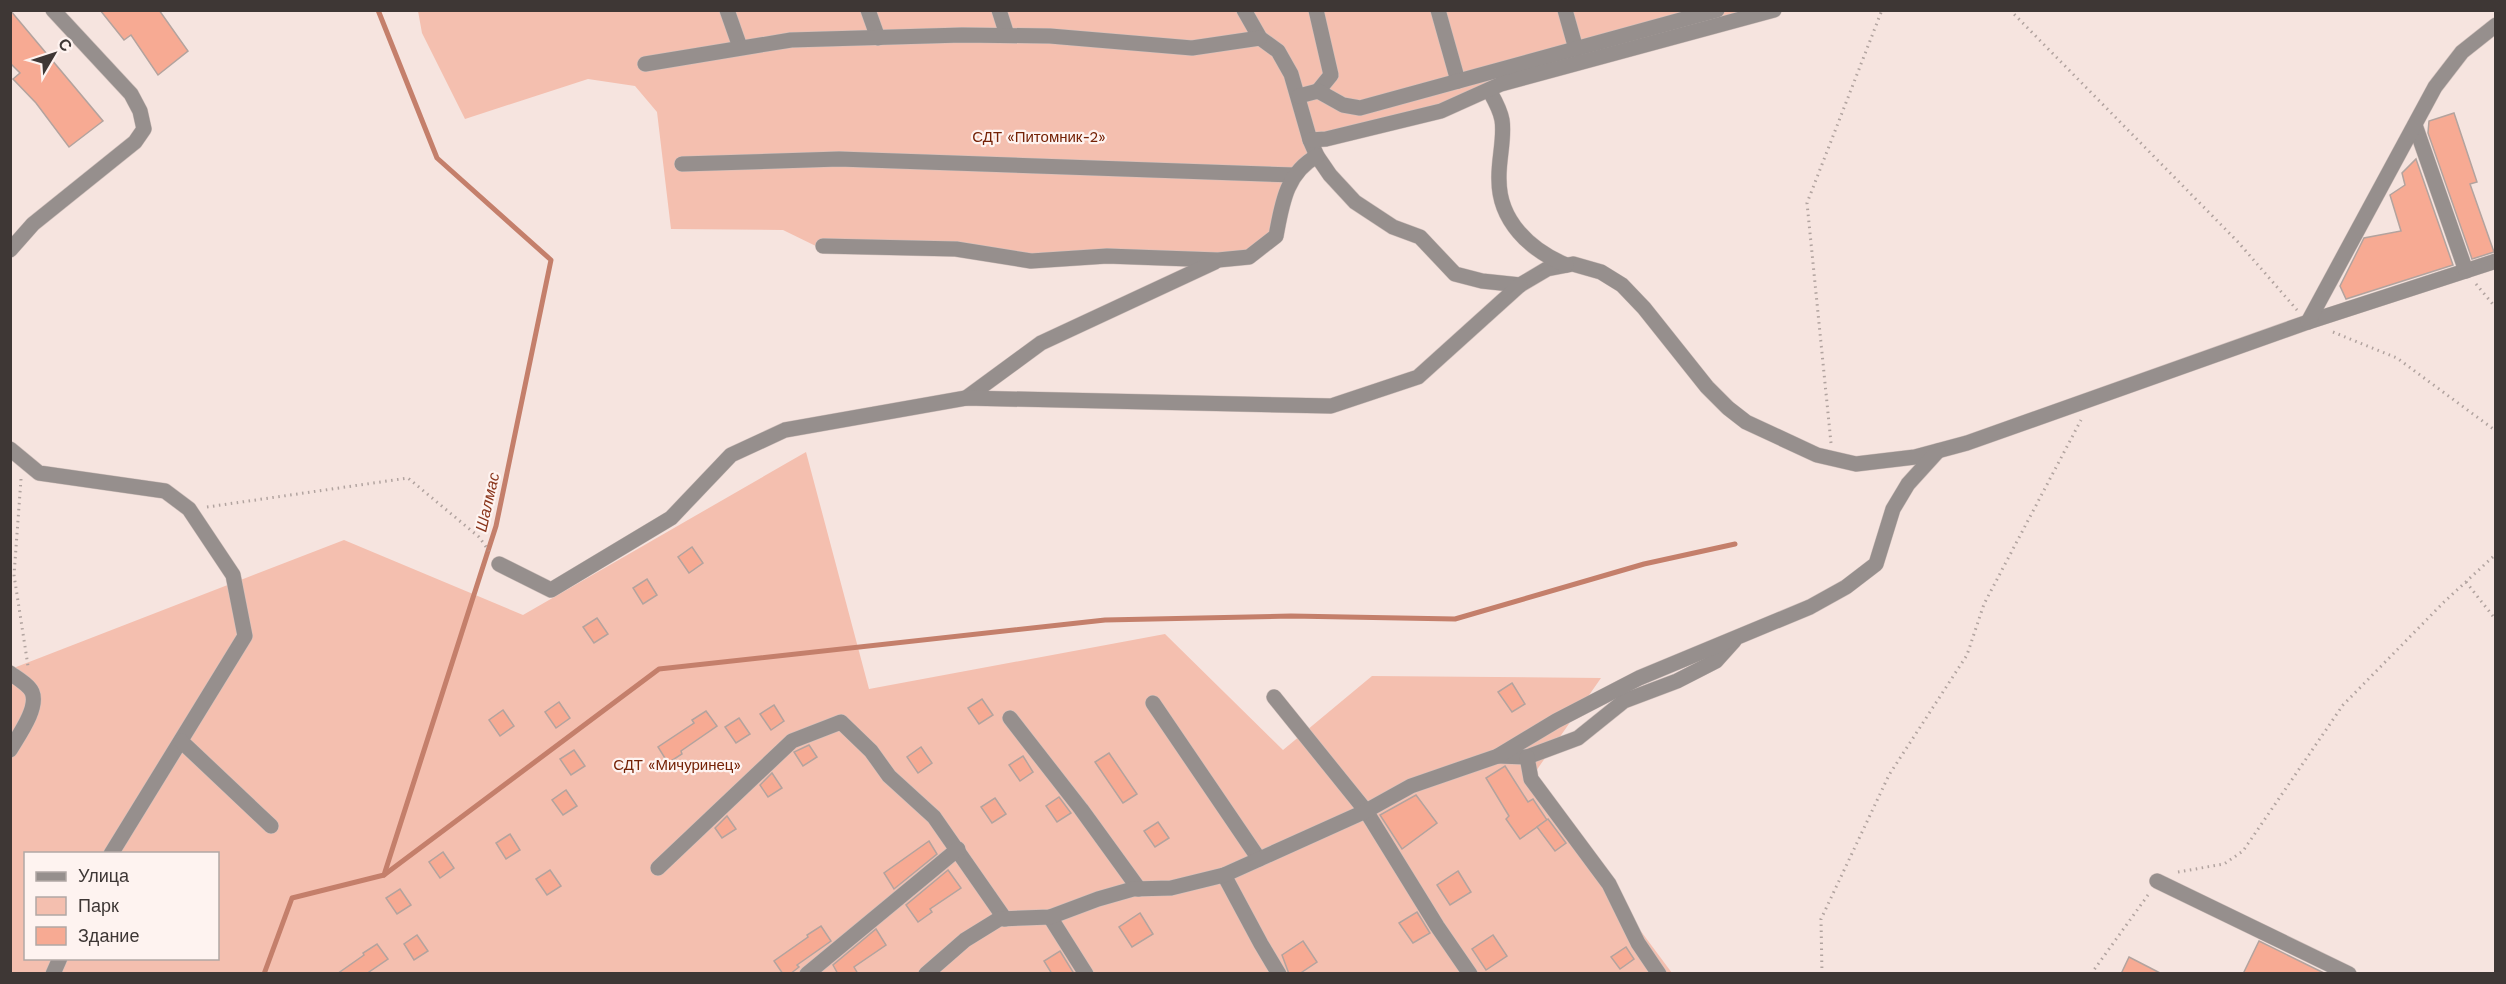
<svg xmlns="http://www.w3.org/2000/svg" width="2506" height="984" viewBox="0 0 2506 984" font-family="'Work Sans',sans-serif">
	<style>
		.green { fill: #f4bfaf; fill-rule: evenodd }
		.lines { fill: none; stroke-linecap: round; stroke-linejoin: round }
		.stream { stroke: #c47f6b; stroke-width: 5 }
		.building { fill: #f7aa93; stroke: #b3a39e; stroke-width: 1.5 }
		.minor-casing { stroke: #d1c1bd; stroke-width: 16 }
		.path { stroke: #b1a39f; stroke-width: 3; stroke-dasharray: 1.5 4.5; stroke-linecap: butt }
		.minor { stroke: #968f8d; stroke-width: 15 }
		.labels { text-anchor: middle; stroke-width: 4.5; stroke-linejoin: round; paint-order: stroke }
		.park-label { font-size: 15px; fill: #742105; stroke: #fef3f0 }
		.water-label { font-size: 16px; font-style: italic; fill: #8a361c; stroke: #fef3f0 }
	</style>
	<rect width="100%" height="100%" fill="#f6e4df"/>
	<g class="green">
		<polygon points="418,11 1766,11 1309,149 1306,168 1288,202 1281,238 1249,262 960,252 824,250 783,230 671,229 657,112 635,86 588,79 465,119 422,33"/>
		<path d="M 806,452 L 869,689 L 1165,634 L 1283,750 L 1372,676 L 1601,678 L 1529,781 L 1672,973 L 11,974 L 11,669 L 344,540 L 523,615 ZM 26,854 L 218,854 L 218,958 L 26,958 Z"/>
	</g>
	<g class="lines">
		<g class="stream">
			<polyline points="384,875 659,669 1105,620 1291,616 1455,619 1644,564 1735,544"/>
			<polyline points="264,974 292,898 384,875 496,526 551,260 437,158 378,10"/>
		</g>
	</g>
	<g class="building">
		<polygon points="10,10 103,121 69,147 36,103 13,79 20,73 10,63"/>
		<polygon points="100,10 159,10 188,51 158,75 131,35 124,40"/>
		<polygon points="2454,113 2477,182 2470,184 2494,252 2472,259 2428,133 2429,121"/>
		<polygon points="2416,159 2453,265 2346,299 2340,286 2364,238 2401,231 2390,195 2405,185 2402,173"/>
		<polygon points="692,547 703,563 689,573 678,557"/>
		<polygon points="647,579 657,595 643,604 633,588"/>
		<polygon points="597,618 608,634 594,643 583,627"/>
		<polygon points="1512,683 1525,704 1512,712 1498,692"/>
		<polygon points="982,699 993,715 979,724 968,708"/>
		<polygon points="559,702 570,718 556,728 545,712"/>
		<polygon points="774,705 784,721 771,730 760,714"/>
		<polygon points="503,710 514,726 500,736 489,720"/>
		<polygon points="706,711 717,726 681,751 682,754 668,763 658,747 694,723 692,720"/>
		<polygon points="739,718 750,734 736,743 725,727"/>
		<polygon points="809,745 817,757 803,766 794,752"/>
		<polygon points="921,747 932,763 918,773 907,757"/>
		<polygon points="574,750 585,766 571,775 560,759"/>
		<polygon points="1109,753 1137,794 1123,803 1095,762"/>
		<polygon points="1023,756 1033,772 1020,781 1009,765"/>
		<polygon points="1505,766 1528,802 1533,799 1547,820 1520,839 1506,819 1509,816 1486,778"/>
		<polygon points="772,773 782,788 768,797 760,785"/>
		<polygon points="566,790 577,806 563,815 552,800"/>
		<polygon points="1416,795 1437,823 1402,849 1380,815"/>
		<polygon points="1059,797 1071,813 1057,822 1046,806"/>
		<polygon points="995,798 1006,814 992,823 981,807"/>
		<polygon points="727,816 736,829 722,838 715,828"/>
		<polygon points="1548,819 1566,843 1555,851 1537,827"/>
		<polygon points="1158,822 1169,838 1155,847 1144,831"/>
		<polygon points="510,834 520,850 506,859 496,843"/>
		<polygon points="929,841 937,854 894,889 884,873"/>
		<polygon points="443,852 454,868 440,878 429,862"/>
		<polygon points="550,870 561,886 547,895 536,879"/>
		<polygon points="948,870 961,888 930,909 932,912 918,922 906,905"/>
		<polygon points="1458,871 1471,892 1450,905 1437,885"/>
		<polygon points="400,889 411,905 397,914 386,898"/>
		<polygon points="1417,912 1430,933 1413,943 1399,923"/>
		<polygon points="1140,913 1153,934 1132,947 1119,927"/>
		<polygon points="821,926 831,941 797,965 799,967 790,974 783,974 774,961 808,937 807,935"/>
		<polygon points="876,929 886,945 854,967 858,974 838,974 833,965"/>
		<polygon points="417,935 428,951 414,960 404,944"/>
		<polygon points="1493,935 1507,956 1486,970 1472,949"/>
		<polygon points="1303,941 1317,962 1299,974 1289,974 1282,955"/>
		<polygon points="2259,941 2326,974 2243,974"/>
		<polygon points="377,944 388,959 366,974 337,974 364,955 363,953"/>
		<polygon points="1626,947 1634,959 1620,969 1611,957"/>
		<polygon points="1060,951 1073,972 1070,974 1052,974 1044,961"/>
		<polygon points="2129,957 2162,974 2121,974"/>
	</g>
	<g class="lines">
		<g class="minor-casing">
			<g id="minor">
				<polyline points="727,10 740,47"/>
				<polyline points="868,10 878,38"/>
				<polyline points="999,10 1007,35"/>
				<polyline points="1244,10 1260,38 1278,51 1291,74 1310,140 1317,156 1330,175 1355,202 1393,227 1420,237 1455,274 1482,281 1520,285 1547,269 1573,264 1601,272 1622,285 1644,308 1707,387 1728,408 1746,422 1817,455 1856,464 1915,457 1967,443 2308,322 2496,261"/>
				<polyline points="1316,10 1331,75 1318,91"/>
				<polyline points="1438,10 1458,81"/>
				<polyline points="1565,10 1576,49"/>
				<polyline points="645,64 791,40 962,35 1050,36 1192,48 1260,38"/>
				<path d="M 1489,90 C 1494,99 1500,109 1502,120 C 1505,138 1498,161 1499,180 C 1499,221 1530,250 1566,265"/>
				<polyline points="1299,96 1318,91 1343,105 1360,108 1717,10"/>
				<polyline points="2415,125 2466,271"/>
				<polyline points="1310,140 1326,139 1441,111 1501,84 1774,10"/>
				<polyline points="682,164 839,159 1294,175"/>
				<path d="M 823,246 L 956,249 L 1031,261 L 1107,256 L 1218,260 L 1249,257 L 1276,236 C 1282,204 1286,173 1317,156"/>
				<polyline points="10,250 33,224 135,142 144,129 140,111 131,94 53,10"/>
				<polyline points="2308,322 2435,87 2462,52 2496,25"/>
				<polyline points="966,398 1041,343 1215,262"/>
				<polyline points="10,449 39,473 165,491 189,509 233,575 245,636 111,854"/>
				<polyline points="499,564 551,590 671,518 731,455 785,430 966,398 1331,406 1418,377 1520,285"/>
				<path d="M 10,673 C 17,678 29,685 32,692 C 39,708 18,736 10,750"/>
				<polyline points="1274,697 1366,811 1437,926 1470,974"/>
				<polyline points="1153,703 1259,859"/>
				<polyline points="1010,718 1081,809 1139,889"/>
				<polyline points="181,741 271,826"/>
				<polyline points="1498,756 1527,757 1578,738 1624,701 1677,681 1716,661 1734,641"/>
				<polyline points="1527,757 1531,779 1609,884 1638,943 1659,974"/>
				<polyline points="658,868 792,741 841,722 871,751 889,776 934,817 1005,919"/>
				<polyline points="1224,875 1261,944 1279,974"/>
				<polyline points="2157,881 2349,974"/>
				<polyline points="1050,917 1086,974"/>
				<polyline points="53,974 60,958"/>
				<polyline points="807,974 958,849"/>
				<polyline points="926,974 965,940 999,919 1050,917 1098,899 1133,889 1171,888 1224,875 1366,811 1411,786 1498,756 1556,721 1639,678 1810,607 1846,587 1876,564 1893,509 1908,484 1938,451"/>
			</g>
		</g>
		<g class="path">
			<polyline points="2010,10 2238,242 2297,310"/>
			<polyline points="2476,284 2496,308"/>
			<polyline points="2333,332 2397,358 2496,431"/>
			<polyline points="1831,443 1807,203 1882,10"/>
			<polyline points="21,479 14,575 28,666"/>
			<polyline points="207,507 408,478 479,537 489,551"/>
			<polyline points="2466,582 2496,620"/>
			<polyline points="2178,872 2224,864 2243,851 2343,705 2444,602 2496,554"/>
			<polyline points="1822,974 1821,919 1889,775 1967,655 1984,604 2081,420"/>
			<polyline points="2091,974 2148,895"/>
		</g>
		<use href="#minor" class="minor"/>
	</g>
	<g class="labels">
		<g class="park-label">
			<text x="1039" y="142">СДТ «Питомник-2»</text>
			<text x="677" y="770">СДТ «Мичуринец»</text>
		</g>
		<g class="water-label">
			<text transform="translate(487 502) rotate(-77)" y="6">Шалмас</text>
		</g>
	</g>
	<rect width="2506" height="984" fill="none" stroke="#3e3735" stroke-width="24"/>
	<rect x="24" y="852" width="195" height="108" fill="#fef3f0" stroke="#b1a8a5" stroke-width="1.5"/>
	<rect x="36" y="872" width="30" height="9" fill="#968f8d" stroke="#b1a8a5" stroke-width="1.5"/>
	<text x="78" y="882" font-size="18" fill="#3e3735">Улица</text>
	<rect x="36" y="897" width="30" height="18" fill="#f4bfaf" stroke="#b1a8a5" stroke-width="1.5"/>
	<text x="78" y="912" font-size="18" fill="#3e3735">Парк</text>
	<rect x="36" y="927" width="30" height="18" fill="#f7aa93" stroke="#b1a8a5" stroke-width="1.5"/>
	<text x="78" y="942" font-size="18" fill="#3e3735">Здание</text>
	<g transform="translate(54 54) rotate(51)" stroke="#fef3f0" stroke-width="4.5" paint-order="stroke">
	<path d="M0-4.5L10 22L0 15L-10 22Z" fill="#3e3735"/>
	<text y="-9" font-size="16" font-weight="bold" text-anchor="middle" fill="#3e3735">С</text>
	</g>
</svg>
